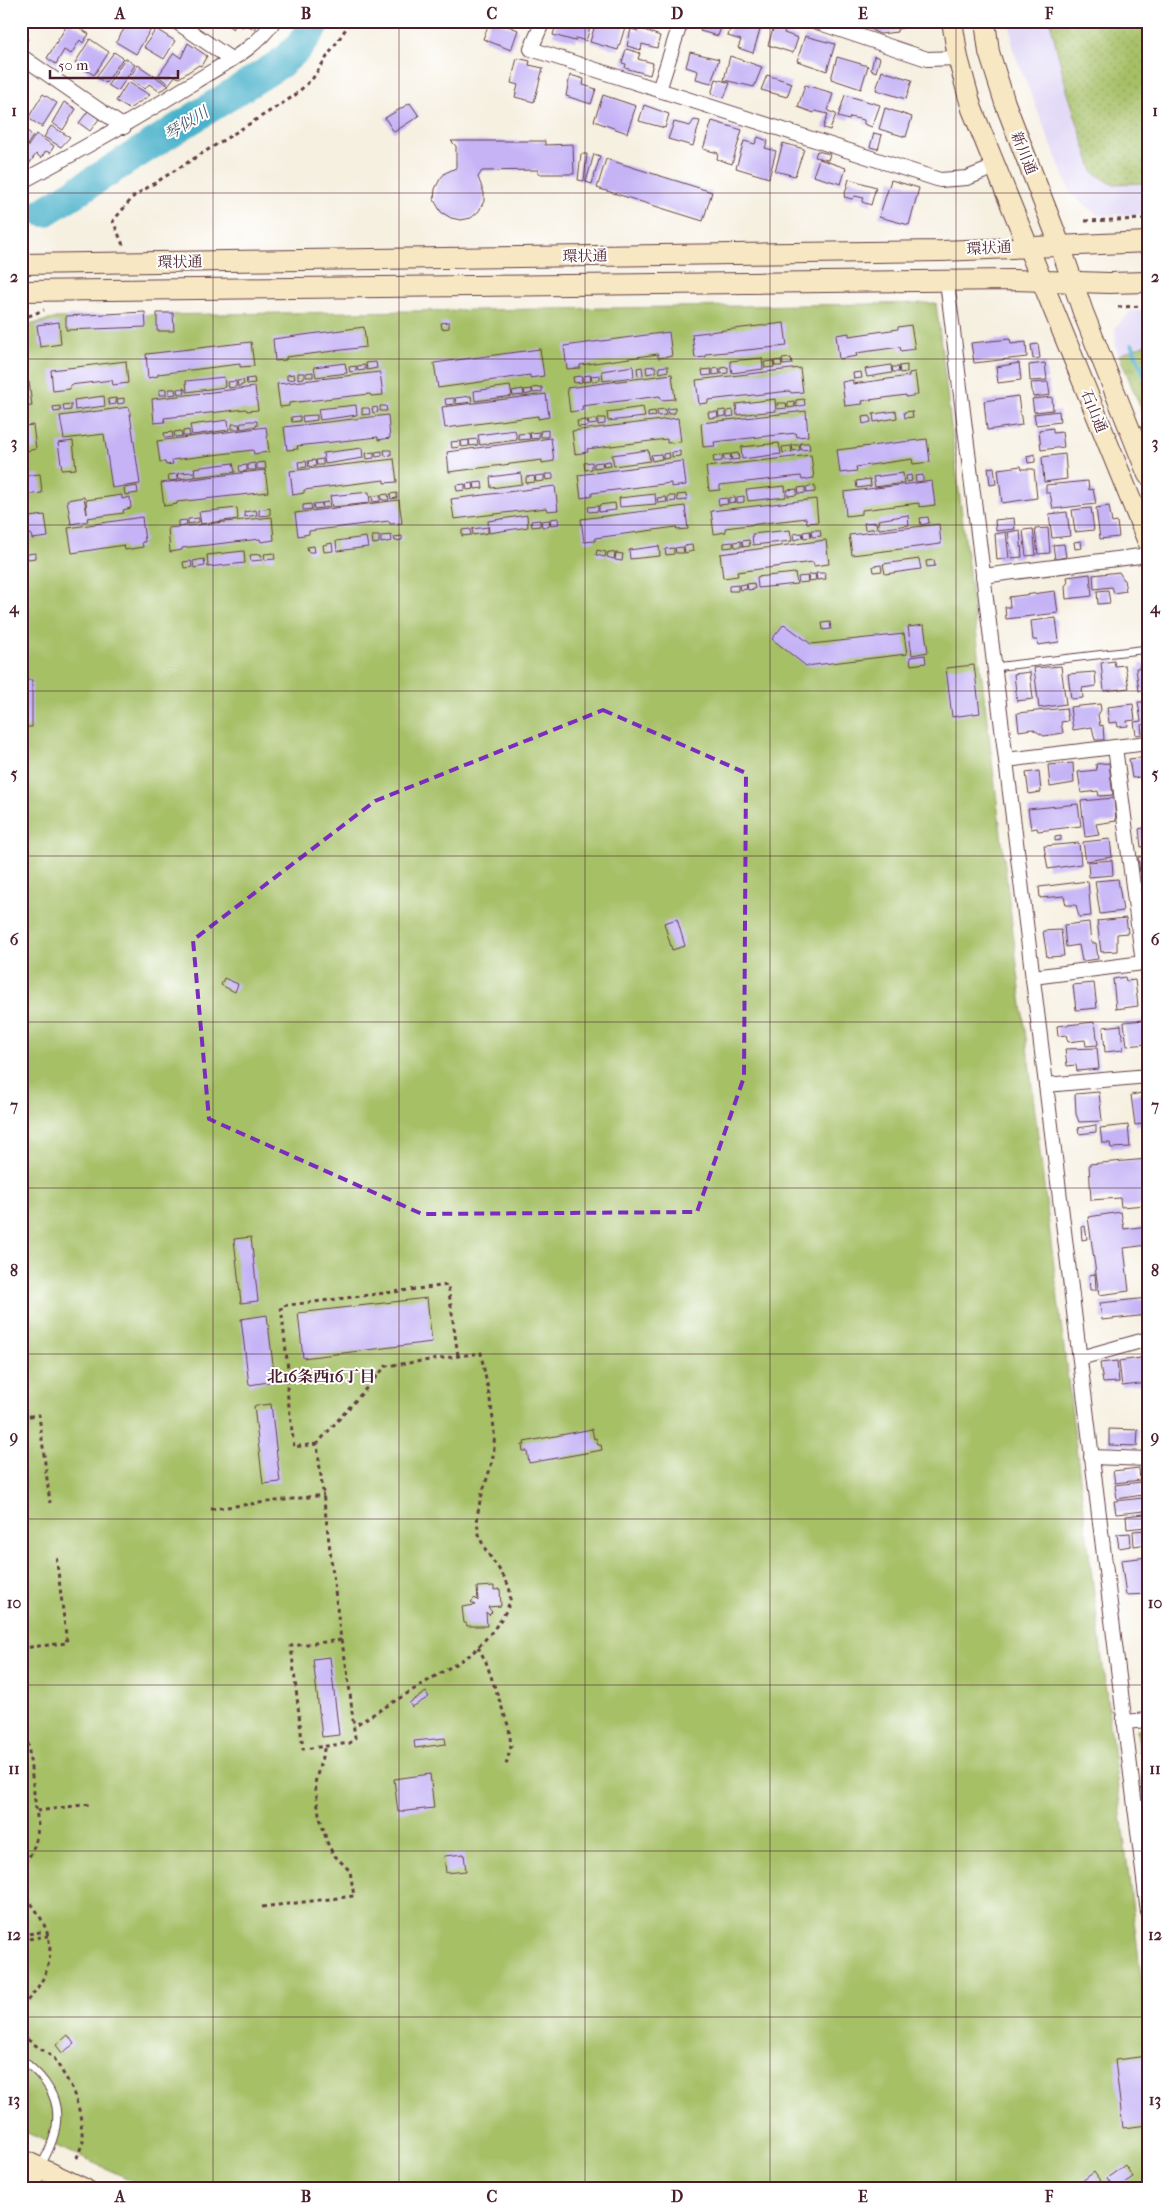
<svg xmlns="http://www.w3.org/2000/svg" width="1169" height="2210" viewBox="0 0 1169 2210" font-family="'IM FELL French Canon','Noto Serif JP',serif">
	<style>
		.built { fill: #dfd5f5 }
		.grass { fill: url(#grass-tufts); stroke: #787048 }
		.park { fill: url(#park-dots); stroke: #787048 }
		.garden { fill: #a6c066; stroke: #787048 }
		.lines { fill: none; stroke-linecap: round; stroke-linejoin: round }
		.stream { stroke: #4cb2cb; stroke-width: 5 }
		.river { stroke: #4cb2cb; stroke-width: 30 }
		.building { fill: #c5b3f6 }
		.lane-casing { stroke: #643e46; stroke-width: 9 }
		.street-casing { stroke: #643e46; stroke-width: 16 }
		.secondary-casing { stroke: #643e46; stroke-width: 22 }
		.path { stroke: #643e46; stroke-width: 3; stroke-dasharray: 4 4; stroke-linecap: butt }
		.lane { stroke: #fff; stroke-width: 7 }
		.street { stroke: #fff; stroke-width: 14 }
		.secondary { stroke: #f7e8c3; stroke-width: 20 }
		.marked { fill: none; stroke: #7b2cbf; stroke-width: 4; stroke-dasharray: 10 6; stroke-linejoin: round }
		.grid { fill: none; stroke: #4a1f2b; stroke-width: 1; stroke-opacity: 0.55 }
		.labels { text-anchor: middle; stroke-width: 4; stroke-linejoin: round; paint-order: stroke }
		.street-label { font-size: 15px; fill: #4a1f2b; stroke: #fff }
		.water-label { font-size: 16px; font-style: italic; fill: #4b5a6b; stroke: #fff }
		.neighbourhood-label { font-size: 16px; font-weight: bold; fill: #4a1f2b; stroke: #fff }
		.neatline { fill: none; stroke: #4a1f2b; stroke-width: 2 }
		.grid-label { font-size: 16px; text-anchor: middle; font-weight: bold; fill: #4a1f2b }
	</style>
	<defs>
		<pattern id="grass-tufts" width="24" height="20" patternUnits="userSpaceOnUse" patternTransform="scale(1.25)"><rect width="24" height="20" fill="#a6c066"/><path d="M3 7l-1-3M5 7V3M7 7l1-3M15 17l-1-3M17 17v-4M19 17l1-3" fill="none" stroke="#899b54"/></pattern>
		<pattern id="park-dots" width="8" height="8" patternUnits="userSpaceOnUse" patternTransform="scale(1.25)"><rect width="8" height="8" fill="#a6c066"/><path d="M2 2h.1M6 6h.1" fill="none" stroke="#899b54" stroke-width="1.8" stroke-linecap="round"/></pattern>
	</defs>
	<rect width="100%" height="100%" fill="#fff"/>
	<filter id="ink" filterUnits="userSpaceOnUse"><feTurbulence type="fractalNoise" baseFrequency=".02" numOctaves="2"/><feDisplacementMap in="SourceGraphic" scale="10" xChannelSelector="R" yChannelSelector="G"/><feConvolveMatrix kernelMatrix="1 2 1 2 8 2 1 2 1" color-interpolation-filters="sRGB"/></filter>
	<filter id="wash" filterUnits="userSpaceOnUse"><feTurbulence type="fractalNoise" baseFrequency=".0096" numOctaves="4" result="noise"/><feDisplacementMap in="SourceGraphic" scale="20" xChannelSelector="R" yChannelSelector="G"/><feGaussianBlur stdDeviation="1.12" result="paint"/><feColorMatrix in="noise" values="0 0 0 0 0 0 0 0 0 0 0 0 0 0 0 0 0 1.4 0 .05"/><feComposite in="paint" operator="in"/></filter>
	<g filter="url(#wash)">
		<rect width="100%" height="100%" fill="#f6f0e1"/>
		<g class="built">
			<polygon points="1010,21 1148,21 1148,214 1098,215 1071,194 1013,50"/>
			<polygon points="1148,310 1148,424 1116,348 1115,328 1131,311"/>
		</g>
		<polygon class="grass" points="1148,343 1148,426 1119,355"/>
		<g class="park">
			<polygon points="1050,21 1148,21 1148,183 1112,184 1093,172 1066,87"/>
			<polygon points="1148,1729 1148,1753 1140,1753 1137,1730"/>
		</g>
		<polygon class="garden" points="936,303 1148,2034 1148,2189 151,2189 21,2130 21,327 57,318 89,316"/>
		<g class="lines">
			<polyline class="stream" points="1132,345 1148,384"/>
			<polyline class="river" points="44,212 281,63 299,47 317,21"/>
		</g>
		<g id="blocks">
			<g class="building">
				<polygon points="21,21 31,21 27,28 21,24"/>
				<polygon points="109,21 124,21 120,28"/>
				<polygon points="129,21 150,21 154,24 136,54 116,42"/>
				<polygon points="221,21 255,21 258,23 254,29 245,24 243,27 237,24 233,29"/>
				<polygon points="490,21 496,21 518,30 511,50 483,39"/>
				<polygon points="557,21 592,21 586,41 576,38 575,41 553,35"/>
				<polygon points="596,21 617,21 626,24 618,50 590,42"/>
				<polygon points="695,21 723,21 718,36 700,31 702,25"/>
				<polygon points="873,21 902,21 903,28 897,29 897,32 880,34 873,31"/>
				<polygon points="69,22 89,34 83,43 80,40 71,54 64,50 56,64 47,58"/>
				<polygon points="732,23 760,30 753,53 738,48 741,40 728,36"/>
				<polygon points="775,23 786,26 784,33 798,38 793,53 768,45"/>
				<polygon points="639,28 660,36 657,48 642,44 641,50 627,46 631,29 638,31"/>
				<polygon points="156,29 175,41 164,59 144,47"/>
				<polygon points="21,35 28,39 24,46 21,44"/>
				<polygon points="805,36 835,44 827,71 797,61"/>
				<polygon points="90,39 109,52 94,75 75,63"/>
				<polygon points="188,43 207,56 201,66 199,65 179,78 175,76 169,84 158,76 174,53 181,58"/>
				<polygon points="626,49 640,53 638,59 653,63 650,75 625,68 626,64 622,63"/>
				<polygon points="114,52 123,58 106,83 96,77"/>
				<polygon points="690,52 719,59 711,83 696,79 698,71 686,67"/>
				<polygon points="730,56 762,67 754,87 724,80"/>
				<polygon points="874,56 880,58 876,72 871,70"/>
				<polygon points="837,57 868,66 861,89 831,79"/>
				<polygon points="125,58 135,65 118,91 108,85"/>
				<polygon points="517,58 530,61 529,65 543,68 534,102 515,97 518,85 511,83"/>
				<polygon points="138,65 169,86 159,91 149,84 145,89 129,78"/>
				<polygon points="882,71 912,80 906,99 876,90"/>
				<polygon points="570,75 584,79 583,85 596,89 591,104 566,96"/>
				<polygon points="767,75 792,83 787,97 761,90"/>
				<polygon points="716,79 730,83 724,98 711,94"/>
				<polygon points="128,82 150,95 129,109 116,101"/>
				<polygon points="805,85 833,93 828,111 836,114 830,130 823,128 828,114 815,111 814,113 798,107"/>
				<polygon points="43,94 57,103 42,127 28,118"/>
				<polygon points="603,95 636,106 627,133 594,121"/>
				<polygon points="845,95 880,105 872,127 864,124 864,120 850,117 849,120 838,117"/>
				<polygon points="64,102 76,109 63,130 52,123"/>
				<polygon points="410,103 419,116 394,132 385,118"/>
				<polygon points="644,105 669,114 665,128 639,121"/>
				<polygon points="885,108 912,117 906,137 879,129"/>
				<polygon points="88,111 99,119 90,131 79,123"/>
				<polygon points="694,120 700,121 693,146 668,139 674,122 690,126"/>
				<polygon points="712,121 742,130 732,164 717,159 718,153 703,149"/>
				<polygon points="21,125 33,136 21,154"/>
				<polygon points="51,126 70,137 61,147 44,137"/>
				<polygon points="874,133 882,135 878,149 870,147"/>
				<polygon points="36,134 54,146 50,153 46,151 41,158 36,154 29,164 21,157"/>
				<polygon points="758,137 768,141 765,148 776,151 769,178 736,168 744,141 755,144"/>
				<polygon points="451,141 545,141 545,145 573,144 574,174 538,174 538,170 482,171 478,177 484,193 484,201 479,211 471,218 461,220 451,218 441,212 434,200 435,189 440,179 445,173 456,168 456,146"/>
				<polygon points="783,143 804,149 795,176 775,171"/>
				<polygon points="817,151 830,154 828,160 815,157"/>
				<polygon points="581,154 587,154 584,181 578,180"/>
				<polygon points="594,154 600,156 592,184 586,182"/>
				<polygon points="606,159 712,192 703,221 597,188"/>
				<polygon points="819,159 846,168 841,184 813,176"/>
				<polygon points="849,179 876,187 871,205 862,202 864,198 855,196 852,199 844,197"/>
				<polygon points="891,180 919,188 909,225 879,217"/>
				<polygon points="145,312 146,327 66,330 66,316"/>
				<polygon points="157,313 173,313 174,331 157,331"/>
				<polygon points="59,322 61,344 40,347 37,325"/>
				<polygon points="449,322 449,328 442,329 441,323"/>
				<polygon points="784,323 787,346 706,354 706,357 695,358 692,334"/>
				<polygon points="911,325 915,349 901,351 900,347 856,353 857,356 839,359 836,335 849,333 849,336 898,329 898,327"/>
				<polygon points="364,327 366,347 286,357 286,360 275,361 273,339"/>
				<polygon points="669,332 672,356 658,358 658,354 580,365 580,368 567,369 564,346"/>
				<polygon points="1010,339 1011,344 1026,342 1027,357 974,363 971,343"/>
				<polygon points="251,342 254,366 240,367 240,364 158,374 158,376 148,378 146,354"/>
				<polygon points="1038,344 1040,358 1033,359 1031,345"/>
				<polygon points="540,349 544,376 530,378 530,375 438,388 434,363"/>
				<polygon points="762,358 763,369 732,373 730,361"/>
				<polygon points="791,358 792,364 783,365 782,359"/>
				<polygon points="781,360 782,366 775,366 774,361"/>
				<polygon points="126,361 128,383 113,385 112,380 70,385 70,389 53,391 51,370"/>
				<polygon points="773,361 774,367 765,368 764,362"/>
				<polygon points="376,362 377,368 367,370 366,363"/>
				<polygon points="345,363 347,373 316,377 314,367"/>
				<polygon points="1019,363 1021,380 998,383 996,367"/>
				<polygon points="1045,363 1047,380 1030,381 1029,365"/>
				<polygon points="365,365 365,370 358,371 357,366"/>
				<polygon points="891,365 892,373 867,377 865,369"/>
				<polygon points="907,365 907,372 900,373 899,366"/>
				<polygon points="356,366 356,371 350,372 349,367"/>
				<polygon points="633,366 634,377 603,381 602,371"/>
				<polygon points="655,366 656,372 647,374 646,367"/>
				<polygon points="668,366 668,371 660,373 659,367"/>
				<polygon points="642,367 643,375 638,376 637,368"/>
				<polygon points="728,367 728,373 721,374 721,368"/>
				<polygon points="892,367 898,367 899,372 893,372"/>
				<polygon points="719,368 720,374 713,375 713,369"/>
				<polygon points="800,368 803,392 791,393 790,391 708,400 708,403 699,404 696,380"/>
				<polygon points="711,369 712,375 703,376 702,370"/>
				<polygon points="313,372 313,377 306,377 306,373"/>
				<polygon points="380,372 383,395 371,396 370,394 289,403 289,406 280,407 277,384"/>
				<polygon points="861,372 862,378 854,379 853,373"/>
				<polygon points="915,372 918,395 906,397 906,395 862,401 863,404 845,406 842,382 853,380 853,384 909,376 909,373"/>
				<polygon points="298,373 304,373 304,378 298,379"/>
				<polygon points="294,374 295,379 287,380 287,375"/>
				<polygon points="672,374 675,399 661,400 660,396 582,406 583,410 570,412 567,388"/>
				<polygon points="590,375 591,381 583,382 583,376"/>
				<polygon points="600,375 600,380 592,381 591,376"/>
				<polygon points="581,376 582,382 574,383 573,377"/>
				<polygon points="224,377 225,387 187,392 186,381"/>
				<polygon points="254,378 255,383 247,384 246,379"/>
				<polygon points="243,380 244,384 238,387 237,381"/>
				<polygon points="236,381 236,387 229,388 228,382"/>
				<polygon points="29,382 32,406 21,407 21,383"/>
				<polygon points="1048,382 1050,395 1033,397 1031,383"/>
				<polygon points="510,386 512,396 475,401 474,391"/>
				<polygon points="255,387 258,410 247,411 246,409 164,418 165,422 154,423 152,399"/>
				<polygon points="542,387 542,392 533,393 532,388"/>
				<polygon points="184,388 185,393 178,394 177,389"/>
				<polygon points="166,389 166,395 159,395 159,390"/>
				<polygon points="169,389 175,389 176,394 169,395"/>
				<polygon points="523,389 524,395 513,396 512,391"/>
				<polygon points="532,389 532,393 525,395 524,390"/>
				<polygon points="546,394 549,417 538,419 538,416 445,428 442,407"/>
				<polygon points="104,396 105,406 75,410 74,400"/>
				<polygon points="471,396 472,402 456,404 455,398"/>
				<polygon points="1018,396 1022,425 987,430 984,401"/>
				<polygon points="1052,397 1053,410 1034,412 1032,399"/>
				<polygon points="116,398 116,404 109,405 108,399"/>
				<polygon points="124,398 124,403 118,404 117,399"/>
				<polygon points="454,398 454,404 446,405 445,399"/>
				<polygon points="775,399 776,411 737,415 736,404"/>
				<polygon points="804,399 805,405 796,407 796,400"/>
				<polygon points="794,401 795,407 788,408 788,402"/>
				<polygon points="777,403 786,403 787,408 778,409"/>
				<polygon points="71,404 71,410 64,411 63,405"/>
				<polygon points="356,405 357,415 320,420 318,409"/>
				<polygon points="60,406 61,411 54,412 53,407"/>
				<polygon points="380,406 386,406 387,411 380,411"/>
				<polygon points="129,407 140,484 112,488 104,434 64,439 60,416"/>
				<polygon points="377,407 378,412 373,413 372,408"/>
				<polygon points="643,407 645,417 608,421 607,412"/>
				<polygon points="362,408 369,408 370,414 362,415"/>
				<polygon points="675,408 675,413 668,414 667,409"/>
				<polygon points="665,409 666,415 658,416 657,410"/>
				<polygon points="725,410 726,416 719,417 718,411"/>
				<polygon points="733,410 734,416 727,417 727,411"/>
				<polygon points="655,411 656,416 648,417 648,412"/>
				<polygon points="806,411 808,436 797,437 796,433 714,442 715,446 703,447 701,423"/>
				<polygon points="896,411 897,418 874,422 873,414"/>
				<polygon points="912,411 913,417 905,418 904,412"/>
				<polygon points="1059,411 1060,422 1036,425 1034,414"/>
				<polygon points="708,412 717,412 718,417 709,418"/>
				<polygon points="317,415 317,420 303,422 302,416"/>
				<polygon points="388,415 390,438 378,440 378,437 297,446 298,449 287,450 284,427"/>
				<polygon points="300,416 300,421 292,422 291,417"/>
				<polygon points="870,416 871,422 863,424 862,417"/>
				<polygon points="598,418 605,418 605,424 598,425"/>
				<polygon points="678,418 681,442 667,443 667,439 587,449 588,452 575,454 572,431"/>
				<polygon points="596,419 597,424 589,425 588,420"/>
				<polygon points="228,420 229,430 192,435 190,425"/>
				<polygon points="587,420 588,426 578,427 577,421"/>
				<polygon points="21,421 23,421 24,426 33,425 36,449 21,452"/>
				<polygon points="248,421 257,421 257,426 241,429 240,424"/>
				<polygon points="232,424 239,424 240,429 232,429"/>
				<polygon points="266,427 269,452 254,454 253,450 172,460 173,464 166,465 165,462 160,462 157,441"/>
				<polygon points="1053,428 1053,433 1062,432 1064,447 1041,450 1039,430"/>
				<polygon points="189,430 190,436 183,436 183,431"/>
				<polygon points="515,430 517,440 480,445 478,435"/>
				<polygon points="548,430 548,437 541,437 540,431"/>
				<polygon points="181,431 182,436 175,437 174,432"/>
				<polygon points="172,432 173,437 165,438 164,433"/>
				<polygon points="539,432 539,438 531,439 530,433"/>
				<polygon points="529,433 530,439 519,440 518,434"/>
				<polygon points="551,438 554,461 542,463 542,460 449,472 447,452"/>
				<polygon points="477,439 478,445 470,446 469,440"/>
				<polygon points="927,439 930,462 913,464 912,459 856,467 857,471 840,473 837,450"/>
				<polygon points="469,440 469,446 462,447 461,441"/>
				<polygon points="73,441 76,469 62,470 58,443"/>
				<polygon points="460,441 460,447 452,448 451,442"/>
				<polygon points="779,443 781,454 742,459 741,447"/>
				<polygon points="800,443 809,443 810,449 801,450"/>
				<polygon points="792,445 799,445 800,450 793,451"/>
				<polygon points="791,446 792,452 783,453 782,447"/>
				<polygon points="362,448 363,458 325,464 323,453"/>
				<polygon points="384,450 391,450 391,455 385,456"/>
				<polygon points="648,450 650,461 614,466 612,455"/>
				<polygon points="382,451 382,456 376,457 375,452"/>
				<polygon points="680,451 680,456 672,457 672,452"/>
				<polygon points="374,452 374,458 367,459 366,453"/>
				<polygon points="669,453 670,458 663,459 663,454"/>
				<polygon points="738,453 739,459 732,460 731,454"/>
				<polygon points="661,454 662,459 652,461 651,455"/>
				<polygon points="730,454 731,460 724,460 723,455"/>
				<polygon points="1035,454 1035,462 1028,463 1027,456"/>
				<polygon points="1065,454 1067,479 1044,482 1042,457"/>
				<polygon points="722,455 722,461 714,462 713,456"/>
				<polygon points="811,455 814,478 802,480 801,476 720,485 720,490 709,491 706,467"/>
				<polygon points="323,459 323,465 317,465 316,460"/>
				<polygon points="394,459 397,482 384,483 384,480 304,490 304,493 293,495 290,471"/>
				<polygon points="315,460 316,466 309,467 308,461"/>
				<polygon points="306,461 307,467 299,468 298,462"/>
				<polygon points="610,461 611,466 604,467 603,462"/>
				<polygon points="683,461 686,485 671,487 671,483 592,493 592,496 581,498 578,475"/>
				<polygon points="265,462 266,469 257,469 257,463"/>
				<polygon points="592,462 592,469 585,470 584,463"/>
				<polygon points="602,462 603,467 594,468 594,463"/>
				<polygon points="233,463 235,472 196,477 194,468"/>
				<polygon points="255,463 256,470 248,470 248,464"/>
				<polygon points="247,465 247,471 240,472 239,466"/>
				<polygon points="1021,466 1022,469 1034,469 1037,498 1002,503 998,469"/>
				<polygon points="994,467 996,484 990,485 988,468"/>
				<polygon points="265,470 268,492 177,502 177,504 164,506 161,483"/>
				<polygon points="194,472 195,477 179,479 178,473"/>
				<polygon points="521,473 522,484 491,488 490,477"/>
				<polygon points="903,473 904,483 875,487 873,477"/>
				<polygon points="40,474 42,493 24,495 23,492 21,492 21,476"/>
				<polygon points="177,474 178,480 169,481 168,475"/>
				<polygon points="545,474 553,474 553,479 546,480"/>
				<polygon points="544,475 544,481 536,482 535,476"/>
				<polygon points="911,475 912,481 907,482 906,476"/>
				<polygon points="923,475 923,481 916,482 915,476"/>
				<polygon points="534,476 535,482 526,483 526,477"/>
				<polygon points="870,479 871,486 857,488 856,481"/>
				<polygon points="932,481 935,505 919,507 919,503 862,510 862,514 846,516 844,492"/>
				<polygon points="1088,481 1089,490 1093,489 1096,504 1053,509 1050,493 1046,493 1046,485"/>
				<polygon points="482,482 483,488 475,489 474,483"/>
				<polygon points="473,483 474,489 467,490 466,484"/>
				<polygon points="465,484 465,490 457,491 456,485"/>
				<polygon points="815,485 815,492 807,493 806,487"/>
				<polygon points="137,486 138,493 125,495 124,488"/>
				<polygon points="555,486 558,510 547,511 546,508 454,519 451,499"/>
				<polygon points="785,486 786,497 748,501 746,490"/>
				<polygon points="805,487 805,493 799,494 798,488"/>
				<polygon points="797,489 797,495 788,496 787,490"/>
				<polygon points="369,492 370,503 332,507 330,496"/>
				<polygon points="397,493 397,498 391,499 390,494"/>
				<polygon points="388,494 389,500 382,500 381,495"/>
				<polygon points="655,494 656,504 620,507 619,498"/>
				<polygon points="686,494 687,500 678,501 677,495"/>
				<polygon points="122,495 122,499 130,497 131,508 123,510 124,513 87,518 88,521 71,524 67,500 84,497 87,514 86,500"/>
				<polygon points="380,495 380,501 373,502 372,496"/>
				<polygon points="668,496 675,496 676,501 668,502"/>
				<polygon points="744,496 744,502 737,503 737,497"/>
				<polygon points="666,497 667,502 658,503 657,498"/>
				<polygon points="735,497 736,502 729,503 729,498"/>
				<polygon points="727,498 728,504 719,505 718,499"/>
				<polygon points="816,499 818,522 807,523 806,518 725,528 726,532 714,534 711,511"/>
				<polygon points="399,500 402,523 390,524 389,521 309,531 309,534 298,536 295,513"/>
				<polygon points="329,502 330,507 323,508 322,503"/>
				<polygon points="322,503 322,508 314,509 313,504"/>
				<polygon points="615,503 616,510 599,512 599,505"/>
				<polygon points="311,504 312,509 303,510 303,505"/>
				<polygon points="598,506 598,511 589,512 588,507"/>
				<polygon points="685,506 688,529 677,530 676,527 595,538 595,541 584,542 581,519"/>
				<polygon points="1109,506 1112,523 1117,522 1119,537 1100,539 1096,508"/>
				<polygon points="237,508 238,519 201,524 199,512"/>
				<polygon points="270,508 270,515 259,516 259,510"/>
				<polygon points="1091,508 1094,530 1075,532 1072,510"/>
				<polygon points="256,510 257,515 245,517 244,512"/>
				<polygon points="1067,512 1070,536 1052,538 1049,514"/>
				<polygon points="45,515 48,537 32,539 31,534 21,536 21,518"/>
				<polygon points="527,515 528,527 489,533 488,521"/>
				<polygon points="908,515 909,525 879,529 878,520"/>
				<polygon points="142,517 145,542 142,542 143,547 125,550 124,545 72,553 68,528"/>
				<polygon points="272,517 274,540 261,542 260,539 182,548 182,550 170,552 168,528"/>
				<polygon points="928,517 929,523 921,525 920,518"/>
				<polygon points="199,518 199,522 188,524 188,519"/>
				<polygon points="558,518 559,524 551,525 550,519"/>
				<polygon points="1014,518 1015,529 996,531 995,520"/>
				<polygon points="186,520 187,525 178,526 178,521"/>
				<polygon points="540,520 540,526 532,527 531,521"/>
				<polygon points="549,520 550,526 542,527 541,521"/>
				<polygon points="876,522 877,528 865,530 864,523"/>
				<polygon points="939,524 941,544 852,555 849,535"/>
				<polygon points="488,527 488,533 473,535 472,529"/>
				<polygon points="1048,528 1050,553 1038,554 1035,529"/>
				<polygon points="470,529 471,535 462,536 462,530"/>
				<polygon points="1033,529 1036,555 1026,556 1023,530"/>
				<polygon points="790,530 792,541 753,545 752,534"/>
				<polygon points="811,530 820,530 821,536 812,537"/>
				<polygon points="1020,530 1022,557 1012,558 1008,532"/>
				<polygon points="810,531 811,537 804,538 803,532"/>
				<polygon points="1006,532 1009,558 997,560 995,534"/>
				<polygon points="802,533 803,538 794,540 793,534"/>
				<polygon points="391,535 392,541 381,543 381,536"/>
				<polygon points="372,536 379,536 379,543 373,544"/>
				<polygon points="402,536 402,540 395,541 394,537"/>
				<polygon points="366,537 368,547 337,551 336,541"/>
				<polygon points="749,540 750,546 743,547 742,541"/>
				<polygon points="826,540 829,564 814,566 813,562 737,572 738,576 723,578 720,554"/>
				<polygon points="741,541 741,547 735,547 734,542"/>
				<polygon points="1081,541 1082,548 1075,549 1074,542"/>
				<polygon points="733,542 733,547 724,548 724,543"/>
				<polygon points="332,543 333,551 324,552 323,545"/>
				<polygon points="1064,544 1066,557 1055,559 1053,545"/>
				<polygon points="692,545 693,551 685,553 684,546"/>
				<polygon points="314,546 315,552 308,552 307,547"/>
				<polygon points="659,546 660,556 630,559 629,550"/>
				<polygon points="683,547 684,553 676,553 675,548"/>
				<polygon points="674,548 674,554 666,555 665,549"/>
				<polygon points="597,550 606,552 605,557 596,555"/>
				<polygon points="244,551 245,563 208,567 207,555"/>
				<polygon points="608,552 615,553 614,559 607,557"/>
				<polygon points="35,553 35,558 28,559 27,554"/>
				<polygon points="274,553 275,559 265,560 264,554"/>
				<polygon points="616,553 623,554 622,561 615,560"/>
				<polygon points="261,554 262,560 251,561 250,555"/>
				<polygon points="204,559 205,566 194,568 193,561"/>
				<polygon points="919,559 921,569 885,574 883,564"/>
				<polygon points="934,560 935,566 927,567 926,561"/>
				<polygon points="191,561 192,567 184,568 183,562"/>
				<polygon points="881,565 882,571 874,572 873,566"/>
				<polygon points="1119,572 1124,580 1126,591 1114,593 1112,587 1094,589 1093,575"/>
				<polygon points="795,573 797,584 758,588 757,577"/>
				<polygon points="816,573 825,573 826,579 817,580"/>
				<polygon points="815,574 816,580 809,581 808,575"/>
				<polygon points="1090,574 1092,596 1066,599 1065,586 1068,582 1067,577"/>
				<polygon points="807,576 808,582 799,583 798,577"/>
				<polygon points="754,583 755,589 748,590 747,584"/>
				<polygon points="746,584 747,589 740,590 739,585"/>
				<polygon points="738,585 738,591 729,591 729,586"/>
				<polygon points="1108,590 1110,603 1098,604 1097,591"/>
				<polygon points="1055,591 1058,613 1006,619 1005,607 1010,607 1009,597"/>
				<polygon points="1056,618 1059,642 1038,645 1037,640 1033,640 1031,621"/>
				<polygon points="830,622 831,629 823,630 822,623"/>
				<polygon points="784,624 811,644 904,634 907,654 806,666 772,639"/>
				<polygon points="924,625 928,652 912,655 908,627"/>
				<polygon points="925,655 926,663 911,665 910,657"/>
				<polygon points="1114,661 1115,666 1125,665 1129,688 1104,691 1101,663"/>
				<polygon points="1140,664 1147,664 1148,690 1139,691 1136,668 1140,668"/>
				<polygon points="974,665 980,713 952,717 946,668"/>
				<polygon points="1061,666 1066,704 1039,708 1034,668"/>
				<polygon points="1030,672 1033,699 1017,701 1014,674"/>
				<polygon points="1095,672 1096,686 1082,688 1083,698 1071,699 1068,674"/>
				<rect x="21" y="680" width="11" height="47"/>
				<polygon points="1148,698 1148,724 1141,725 1142,734 1136,735 1134,722 1141,721 1138,702 1145,702 1146,699"/>
				<polygon points="1100,704 1101,710 1098,715 1100,726 1103,725 1104,740 1095,740 1092,727 1073,730 1070,707"/>
				<polygon points="1133,704 1135,720 1127,721 1128,726 1118,727 1117,722 1109,723 1107,707"/>
				<polygon points="1066,708 1068,721 1061,722 1063,733 1044,736 1032,729 1019,731 1017,713"/>
				<polygon points="1148,757 1148,776 1132,778 1129,759"/>
				<polygon points="1073,763 1074,783 1050,787 1048,765"/>
				<polygon points="1109,763 1113,795 1099,796 1098,791 1081,793 1078,772 1097,770 1096,764"/>
				<polygon points="1039,771 1041,792 1029,794 1026,773"/>
				<polygon points="1114,798 1116,821 1096,824 1099,835 1085,837 1081,801"/>
				<polygon points="1078,804 1081,826 1038,831 1037,828 1031,829 1028,809"/>
				<polygon points="1148,827 1148,846 1141,847 1139,829"/>
				<polygon points="1061,836 1061,840 1055,841 1055,837"/>
				<polygon points="1110,839 1112,857 1086,861 1083,842"/>
				<polygon points="1079,843 1081,864 1048,869 1044,846"/>
				<polygon points="1148,856 1148,872 1140,872 1138,857"/>
				<polygon points="1112,860 1113,875 1089,877 1088,862"/>
				<polygon points="1118,879 1123,911 1100,914 1095,881"/>
				<polygon points="1088,881 1091,916 1079,917 1076,905 1066,905 1064,896 1040,898 1039,887"/>
				<polygon points="1144,888 1148,888 1148,904 1145,904"/>
				<polygon points="1126,918 1128,933 1117,934 1117,951 1101,952 1097,921"/>
				<polygon points="677,919 685,946 672,950 664,923"/>
				<polygon points="1089,922 1091,943 1096,943 1098,959 1082,961 1079,945 1066,947 1064,925"/>
				<polygon points="1061,930 1064,956 1047,957 1043,931"/>
				<polygon points="1125,977 1126,981 1135,980 1138,1006 1116,1009 1113,979"/>
				<polygon points="224,978 238,984 235,992 221,985"/>
				<polygon points="1094,983 1097,1008 1076,1010 1073,985"/>
				<polygon points="1145,1020 1147,1044 1127,1046 1124,1022"/>
				<polygon points="1095,1022 1098,1045 1086,1046 1085,1040 1068,1042 1066,1035 1058,1036 1057,1026"/>
				<polygon points="1121,1025 1123,1050 1105,1052 1103,1027"/>
				<polygon points="1097,1048 1099,1069 1077,1071 1076,1065 1067,1066 1065,1049"/>
				<polygon points="1099,1092 1102,1121 1079,1122 1076,1114 1075,1094"/>
				<polygon points="1147,1092 1148,1123 1135,1125 1131,1095"/>
				<polygon points="1096,1125 1096,1132 1079,1134 1078,1128"/>
				<polygon points="1128,1125 1130,1147 1111,1148 1110,1143 1102,1143 1100,1128"/>
				<polygon points="1148,1159 1146,1205 1121,1207 1120,1198 1091,1200 1089,1164"/>
				<polygon points="1121,1212 1124,1229 1148,1226 1148,1245 1124,1248 1129,1291 1099,1295 1088,1217"/>
				<polygon points="1085,1226 1087,1239 1082,1240 1081,1227"/>
				<polygon points="251,1237 258,1301 241,1303 234,1239"/>
				<polygon points="1095,1274 1096,1290 1090,1290 1089,1275"/>
				<polygon points="427,1298 432,1342 303,1358 298,1313"/>
				<polygon points="1148,1298 1148,1315 1102,1320 1100,1303"/>
				<polygon points="267,1315 275,1381 249,1385 241,1319"/>
				<polygon points="1148,1357 1148,1383 1122,1386 1119,1361"/>
				<polygon points="1117,1361 1119,1382 1103,1383 1100,1363"/>
				<polygon points="271,1404 280,1482 263,1484 254,1406"/>
				<polygon points="592,1429 594,1439 596,1438 598,1445 601,1445 602,1450 529,1463 527,1451 523,1451 522,1445 525,1445 524,1442"/>
				<polygon points="1109,1429 1138,1430 1137,1446 1109,1445"/>
				<polygon points="1139,1468 1140,1480 1115,1483 1113,1471"/>
				<polygon points="1141,1482 1142,1495 1117,1499 1115,1485"/>
				<polygon points="1143,1498 1144,1511 1116,1514 1114,1501"/>
				<polygon points="1144,1514 1146,1527 1127,1529 1126,1516"/>
				<polygon points="1148,1530 1148,1544 1134,1546 1133,1531"/>
				<polygon points="1130,1533 1131,1546 1119,1548 1117,1534"/>
				<polygon points="1148,1557 1148,1594 1126,1595 1121,1560"/>
				<polygon points="494,1586 494,1590 500,1589 501,1606 488,1607 492,1612 489,1615 486,1612 487,1626 467,1626 466,1623 464,1623 462,1607 475,1605 471,1602 475,1598 478,1601 477,1587"/>
				<polygon points="330,1657 339,1735 322,1737 313,1659"/>
				<polygon points="426,1692 429,1697 412,1707 409,1703"/>
				<polygon points="445,1738 446,1744 415,1748 414,1741"/>
				<polygon points="430,1774 434,1808 398,1812 394,1779"/>
				<polygon points="464,1854 466,1871 446,1873 444,1856"/>
				<polygon points="68,2035 74,2044 62,2053 56,2045"/>
				<polygon points="1148,2056 1148,2125 1123,2128 1115,2060"/>
				<polygon points="1125,2165 1133,2177 1115,2189 1107,2178"/>
				<polygon points="1094,2172 1106,2189 1086,2189 1081,2182"/>
			</g>
		</g>
	</g>
	<g filter="url(#ink)">
		<use href="#blocks" fill-opacity="0" stroke="#643e46" stroke-width="1"/>
		<g class="lines">
			<g class="lane-casing">
				<g id="lane">
					<polyline points="994,667 1148,649"/>
					<path d="M 21,2059 C 63,2090 66,2122 41,2165"/>
				</g>
			</g>
			<g class="street-casing">
				<g id="street">
					<polyline points="175,21 231,59"/>
					<polyline points="543,21 531,49 940,180 967,178 995,167"/>
					<polyline points="814,21 927,59 958,58"/>
					<polyline points="21,56 124,127"/>
					<polyline points="659,90 681,21"/>
					<path d="M 21,182 C 81,150 139,117 196,81 C 223,64 256,49 274,21"/>
					<polyline points="947,282 1148,1912"/>
					<polyline points="983,576 1148,555"/>
					<polyline points="1006,760 1148,743"/>
					<polyline points="1033,977 1143,963 1115,747"/>
					<polyline points="1046,1085 1148,1076"/>
					<polyline points="1080,1358 1148,1339"/>
					<polyline points="1091,1457 1148,1459"/>
					<polyline points="1124,1722 1148,1720"/>
					<polyline points="1135,1809 1148,1807"/>
				</g>
			</g>
			<g class="secondary-casing">
				<g id="secondary">
					<polyline points="952,21 958,58 972,109 1148,542"/>
					<polyline points="985,21 989,52 1005,103 1060,245 1083,312 1148,475"/>
					<polyline points="21,264 942,251 1148,242"/>
					<polyline points="21,291 1013,280 1109,283 1148,282"/>
					<polyline points="21,2159 85,2189"/>
					<polyline points="28,2189 39,2168"/>
				</g>
			</g>
			<g class="path">
				<polyline points="1085,221 1148,219"/>
				<polyline points="123,245 113,221 134,196 294,96 313,78 351,21"/>
				<polyline points="1118,307 1148,306"/>
				<polyline points="21,319 44,310"/>
				<polyline points="21,1417 39,1415 50,1503"/>
				<polyline points="317,1444 294,1447 287,1390 288,1369 281,1306 448,1285 458,1356"/>
				<polyline points="211,1509 324,1495"/>
				<path d="M 341,1640 L 291,1646 L 303,1749 L 350,1743 L 355,1738 C 351,1705 349,1672 341,1640 L 317,1444 L 386,1366 L 481,1353 C 486,1384 496,1417 494,1448 C 492,1476 474,1501 478,1529 C 482,1558 514,1576 510,1600 C 507,1617 482,1644 470,1655 L 354,1726"/>
				<polyline points="478,1647 486,1662 509,1728 511,1746 506,1765"/>
				<polyline points="21,1648 67,1643 56,1555"/>
				<path d="M 21,1687 L 38,1825 C 37,1841 33,1855 21,1867"/>
				<polyline points="37,1811 90,1804"/>
				<path d="M 21,1891 C 57,1931 62,1967 21,2007"/>
				<polyline points="262,1907 354,1896 350,1871 333,1854 327,1842 319,1814 315,1783 325,1746"/>
				<polyline points="21,1935 41,1932"/>
				<polyline points="21,1940 48,1936"/>
				<polyline points="21,2035 54,2058 72,2088 80,2113 83,2142 76,2160"/>
			</g>
			<use href="#lane" class="lane"/>
			<use href="#street" class="street"/>
			<use href="#secondary" class="secondary"/>
		</g>
	</g>
	<path class="marked" d="M 603,710 L 746,773 L 744,1077 L 697,1212 L 422,1214 L 209,1119 L 193,940 L 375,801 Z"/>
	<path class="grid" d="M 213,21 L 213,2189M 399,21 L 399,2189M 585,21 L 585,2189M 770,21 L 770,2189M 956,21 L 956,2189M 21,193 L 1148,193M 21,359 L 1148,359M 21,525 L 1148,525M 21,691 L 1148,691M 21,856 L 1148,856M 21,1022 L 1148,1022M 21,1188 L 1148,1188M 21,1354 L 1148,1354M 21,1519 L 1148,1519M 21,1685 L 1148,1685M 21,1851 L 1148,1851M 21,2017 L 1148,2017"/>
	<g class="labels">
		<g class="street-label">
			<text transform="translate(1024 153) rotate(68)" y="5">新川通</text>
			<text transform="translate(989 248) rotate(-3)" y="5">環状通</text>
			<text transform="translate(585 256) rotate(-1)" y="5">環状通</text>
			<text transform="translate(180 262) rotate(-1)" y="5">環状通</text>
			<text transform="translate(1094 411) rotate(68)" y="5">石山通</text>
		</g>
		<g class="water-label">
			<text transform="translate(186 123) rotate(-32)" y="6">琴似川</text>
		</g>
		<g class="neighbourhood-label">
			<text x="321" y="1382">北16条西16丁目</text>
		</g>
	</g>
	<rect width="1169" height="2210" fill="none" stroke="#fff" stroke-width="55"/>
	<path d="M50 70v8h128v-8" fill="none" stroke="#4a1f2b" stroke-width="2.5"/>
	<text x="58" y="70" font-size="15" fill="#4a1f2b" stroke="#ffffff" stroke-width="4" paint-order="stroke">50 m</text>
	<rect x="28" y="28" width="1114" height="2154" class="neatline"/>
	<g class="grid-label">
		<text x="120" y="19">A</text>
		<text x="306" y="19">B</text>
		<text x="492" y="19">C</text>
		<text x="677" y="19">D</text>
		<text x="863" y="19">E</text>
		<text x="1049" y="19">F</text>
		<text x="14" y="116">1</text>
		<text x="1155" y="116">1</text>
		<text x="14" y="282">2</text>
		<text x="1155" y="282">2</text>
		<text x="14" y="448">3</text>
		<text x="1155" y="448">3</text>
		<text x="14" y="613">4</text>
		<text x="1155" y="613">4</text>
		<text x="14" y="779">5</text>
		<text x="1155" y="779">5</text>
		<text x="14" y="945">6</text>
		<text x="1155" y="945">6</text>
		<text x="14" y="1111">7</text>
		<text x="1155" y="1111">7</text>
		<text x="14" y="1276">8</text>
		<text x="1155" y="1276">8</text>
		<text x="14" y="1442">9</text>
		<text x="1155" y="1442">9</text>
		<text x="14" y="1608">10</text>
		<text x="1155" y="1608">10</text>
		<text x="14" y="1774">11</text>
		<text x="1155" y="1774">11</text>
		<text x="14" y="1940">12</text>
		<text x="1155" y="1940">12</text>
		<text x="14" y="2105">13</text>
		<text x="1155" y="2105">13</text>
		<text x="120" y="2202">A</text>
		<text x="306" y="2202">B</text>
		<text x="492" y="2202">C</text>
		<text x="677" y="2202">D</text>
		<text x="863" y="2202">E</text>
		<text x="1049" y="2202">F</text>
	</g>
</svg>
